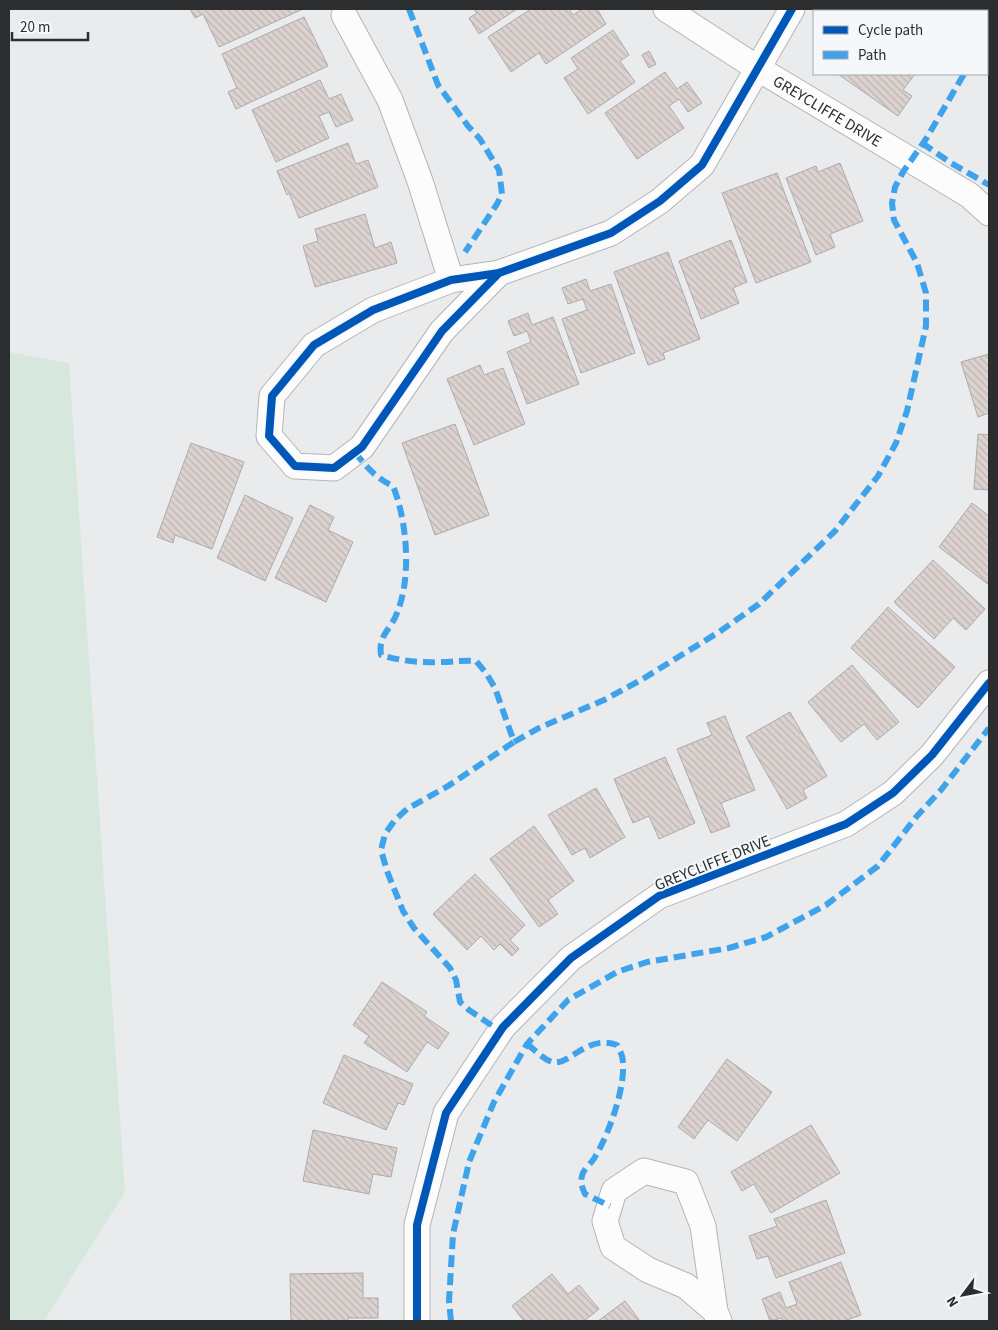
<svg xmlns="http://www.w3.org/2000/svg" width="998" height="1330" viewBox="0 0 998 1330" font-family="'Source Sans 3',sans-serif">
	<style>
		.green { fill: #d6e8de }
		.building { fill: url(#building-back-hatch); stroke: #ababac }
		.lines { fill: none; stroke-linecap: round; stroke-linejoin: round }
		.minor-casing { stroke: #b4b5b7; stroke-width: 27 }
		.minor { stroke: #fcfcfc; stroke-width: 25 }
		.quiet { stroke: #3ea3eb; stroke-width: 6; stroke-dasharray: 12 6; stroke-linecap: butt }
		.cycleway-casing { stroke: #f5f8fb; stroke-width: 11 }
		.cycleway { stroke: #0057b8; stroke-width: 8 }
		.labels { text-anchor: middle; stroke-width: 4; stroke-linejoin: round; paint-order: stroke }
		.street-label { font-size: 16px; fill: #2c2d2e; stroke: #f5f8fb }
	</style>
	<defs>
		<pattern id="building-back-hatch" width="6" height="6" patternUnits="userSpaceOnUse" patternTransform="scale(1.25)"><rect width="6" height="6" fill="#dcd3d0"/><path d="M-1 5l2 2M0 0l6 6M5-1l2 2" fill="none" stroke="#bdb5b3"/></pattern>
	</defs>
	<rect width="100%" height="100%" fill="#e9ebed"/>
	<polygon class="green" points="9,352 69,363 125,1192 44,1321 9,1321"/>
	<g class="building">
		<polygon points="190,9 303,9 219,47 203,14 195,18"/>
		<polygon points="474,9 517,9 479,34 469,18 477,13"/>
		<polygon points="531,9 569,9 573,15 582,9 597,9 606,24 546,64 539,53 511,72 488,37"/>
		<polygon points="854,9 954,9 952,11 857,11"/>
		<polygon points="304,17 328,66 236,109 228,92 237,88 222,54"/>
		<polygon points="613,30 629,55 620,61 635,82 588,114 564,78 578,69 571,58"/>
		<polygon points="649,51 656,64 649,68 642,55"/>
		<polygon points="665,72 677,89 687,82 702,103 688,112 679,99 669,106 684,128 637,159 605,113"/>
		<polygon points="838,74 915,74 903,90 912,96 898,116"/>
		<polygon points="320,80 329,99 341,94 353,120 336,127 329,112 319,116 329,138 276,162 252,110"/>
		<polygon points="348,143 356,164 368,160 378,187 299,218 289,193 287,195 277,171"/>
		<polygon points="840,163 863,221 830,234 835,247 816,255 786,178 816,166 818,172"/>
		<polygon points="777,173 811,262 756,283 722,193"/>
		<polygon points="365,214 375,248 391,242 397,263 315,287 303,246 318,241 315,229"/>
		<polygon points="731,240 747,282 733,288 739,303 701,319 679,261"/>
		<polygon points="668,252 700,339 663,353 665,359 648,365 614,272"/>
		<polygon points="586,279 590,291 611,284 635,353 581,373 562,319 587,310 583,299 568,304 562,288"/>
		<polygon points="528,313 532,325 553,317 579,384 527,404 507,352 531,342 527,331 514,336 508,321"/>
		<polygon points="989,354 989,413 978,417 961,362"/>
		<polygon points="480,365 484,375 503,368 525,424 474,445 447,379"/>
		<polygon points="455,424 489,515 435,535 402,443"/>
		<polygon points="978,434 989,435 989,490 974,489"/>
		<polygon points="191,443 244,462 212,549 175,535 173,543 157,537"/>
		<polygon points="245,495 293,518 265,581 217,558"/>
		<polygon points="972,503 989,516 989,585 939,547"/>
		<polygon points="310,505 334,517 328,530 353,542 326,602 275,578"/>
		<polygon points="933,560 985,609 966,630 953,618 934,639 894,602"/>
		<polygon points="888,607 955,667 918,708 851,648"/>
		<polygon points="852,665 899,722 877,740 864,724 841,742 808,702"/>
		<polygon points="790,712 827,776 803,790 807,798 787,809 746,737"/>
		<polygon points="725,716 755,790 721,803 730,826 711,833 677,749 712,735 707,723"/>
		<polygon points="665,757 695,823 659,839 649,816 633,823 614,779"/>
		<polygon points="596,788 625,837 590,858 585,848 572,855 548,815"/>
		<polygon points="534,826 574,881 548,900 558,914 539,927 490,859"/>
		<polygon points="475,874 525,925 510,940 519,949 512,956 500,944 494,950 481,936 467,950 433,914"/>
		<polygon points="382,982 427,1012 424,1016 449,1033 438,1049 427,1042 407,1072 364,1043 369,1036 353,1025"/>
		<polygon points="344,1055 413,1084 404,1105 398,1103 386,1130 323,1103"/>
		<polygon points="727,1059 772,1092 737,1141 708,1120 694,1139 678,1127"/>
		<polygon points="811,1125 840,1173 771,1213 754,1184 742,1191 731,1172"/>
		<polygon points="313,1130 397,1148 391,1177 373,1174 369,1194 303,1181"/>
		<polygon points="826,1200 845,1253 776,1278 768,1256 757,1259 749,1236 777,1226 774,1219"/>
		<polygon points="841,1262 861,1315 844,1321 783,1321 782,1318 770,1321 762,1299 780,1292 786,1308 797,1304 789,1282"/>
		<polygon points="363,1273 363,1298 378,1298 378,1318 348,1318 348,1321 291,1321 290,1274"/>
		<polygon points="552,1274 568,1294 579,1285 599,1309 584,1321 524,1321 512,1306"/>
		<polygon points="625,1301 640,1321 598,1321"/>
	</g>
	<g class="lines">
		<g class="minor-casing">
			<g id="minor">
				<path id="s1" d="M 666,9 L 757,68 L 969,195 L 989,213"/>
				<polyline points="344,15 390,100 420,181 451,280"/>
				<polyline points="499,273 442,331 362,447 334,468 295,466 269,436 272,396 314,345 373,310 451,280 499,273 611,233 660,201 702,165 792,9"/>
				<polyline points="715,1311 686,1286 648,1270 613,1247 605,1221 614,1191 644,1171 686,1182 703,1226 715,1311 719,1321"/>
				<polyline points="417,1321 417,1225 446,1113 503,1027 571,958 659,896 846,824 893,793 932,755 989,683"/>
			</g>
		</g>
		<use href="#minor" class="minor"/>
		<g class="quiet">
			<polyline points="409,9 438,85 468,126 480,139 499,170 502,194 497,204 465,252"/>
			<polyline points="987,34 989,31"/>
			<polyline points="922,143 951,163 989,185"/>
			<path d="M 355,452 C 366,467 376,478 393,486 C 407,521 412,577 397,613 C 391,630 378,634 381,655 C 401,661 420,663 440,662 C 453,662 463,660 476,661 L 486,673 L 495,688 L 514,742 L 448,786 L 407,809 L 395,820 L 385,834 L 381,850 L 387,871 L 403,911 L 414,928 L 450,968 L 456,980 L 460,1002 L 469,1010 L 500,1031"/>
			<polyline points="514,742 539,728 604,700 641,680 719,632 759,604 835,531 878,476 896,443 907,411 926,326 926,293 917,263 894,220 892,203 895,187 903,172 926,139 964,74"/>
			<path d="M 527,1044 C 535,1050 543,1059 552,1062 C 570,1066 586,1034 617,1045 C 618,1048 621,1052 622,1056 C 628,1082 609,1134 595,1157 C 592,1163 583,1169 582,1176 C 580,1183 582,1187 585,1194 L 610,1206"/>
			<polyline points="451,1321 449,1301 453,1234 469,1162 494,1102 527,1044 568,1000 617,972 647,962 729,948 766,937 826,905 878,866 917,816 941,790 989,728"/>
		</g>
		<g class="cycleway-casing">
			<g id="cycleway">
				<polyline points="499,273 442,331 362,447 334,468 295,466 269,436 272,396 314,345 373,310 451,280 499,273 611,233 660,201 702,165 792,9"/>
				<polyline points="417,1321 417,1225 446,1113 503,1027 571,958 659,896 846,824 893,793 932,755 989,683"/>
			</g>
		</g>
		<use href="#cycleway" class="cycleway"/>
	</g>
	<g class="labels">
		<g class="street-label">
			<text dy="6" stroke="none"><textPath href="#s1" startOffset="191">GREYCLIFFE DRIVE</textPath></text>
			<text transform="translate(712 862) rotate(-22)" y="6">GREYCLIFFE DRIVE</text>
		</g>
	</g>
	<rect width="998" height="1330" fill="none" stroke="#2c2d2e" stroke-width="20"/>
	<rect x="813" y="10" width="175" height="65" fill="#f5f8fb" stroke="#a5a7a9"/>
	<rect x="823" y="26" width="25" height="8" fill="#0057b8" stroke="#a5a7a9"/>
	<text x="858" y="35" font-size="15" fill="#2c2d2e">Cycle path</text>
	<rect x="823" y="51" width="25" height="8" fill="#3ea3eb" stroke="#a5a7a9"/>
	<text x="858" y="60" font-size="15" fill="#2c2d2e">Path</text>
	<g transform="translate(963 1295) rotate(238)" stroke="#f5f8fb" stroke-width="4" paint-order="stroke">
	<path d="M0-4L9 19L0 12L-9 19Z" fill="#2c2d2e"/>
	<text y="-8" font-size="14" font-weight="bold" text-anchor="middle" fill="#2c2d2e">N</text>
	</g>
	<path d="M12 32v8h76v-8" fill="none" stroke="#2c2d2e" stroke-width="2.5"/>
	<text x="20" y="32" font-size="15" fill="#2c2d2e" stroke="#f5f8fb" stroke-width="4" paint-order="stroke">20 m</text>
</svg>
